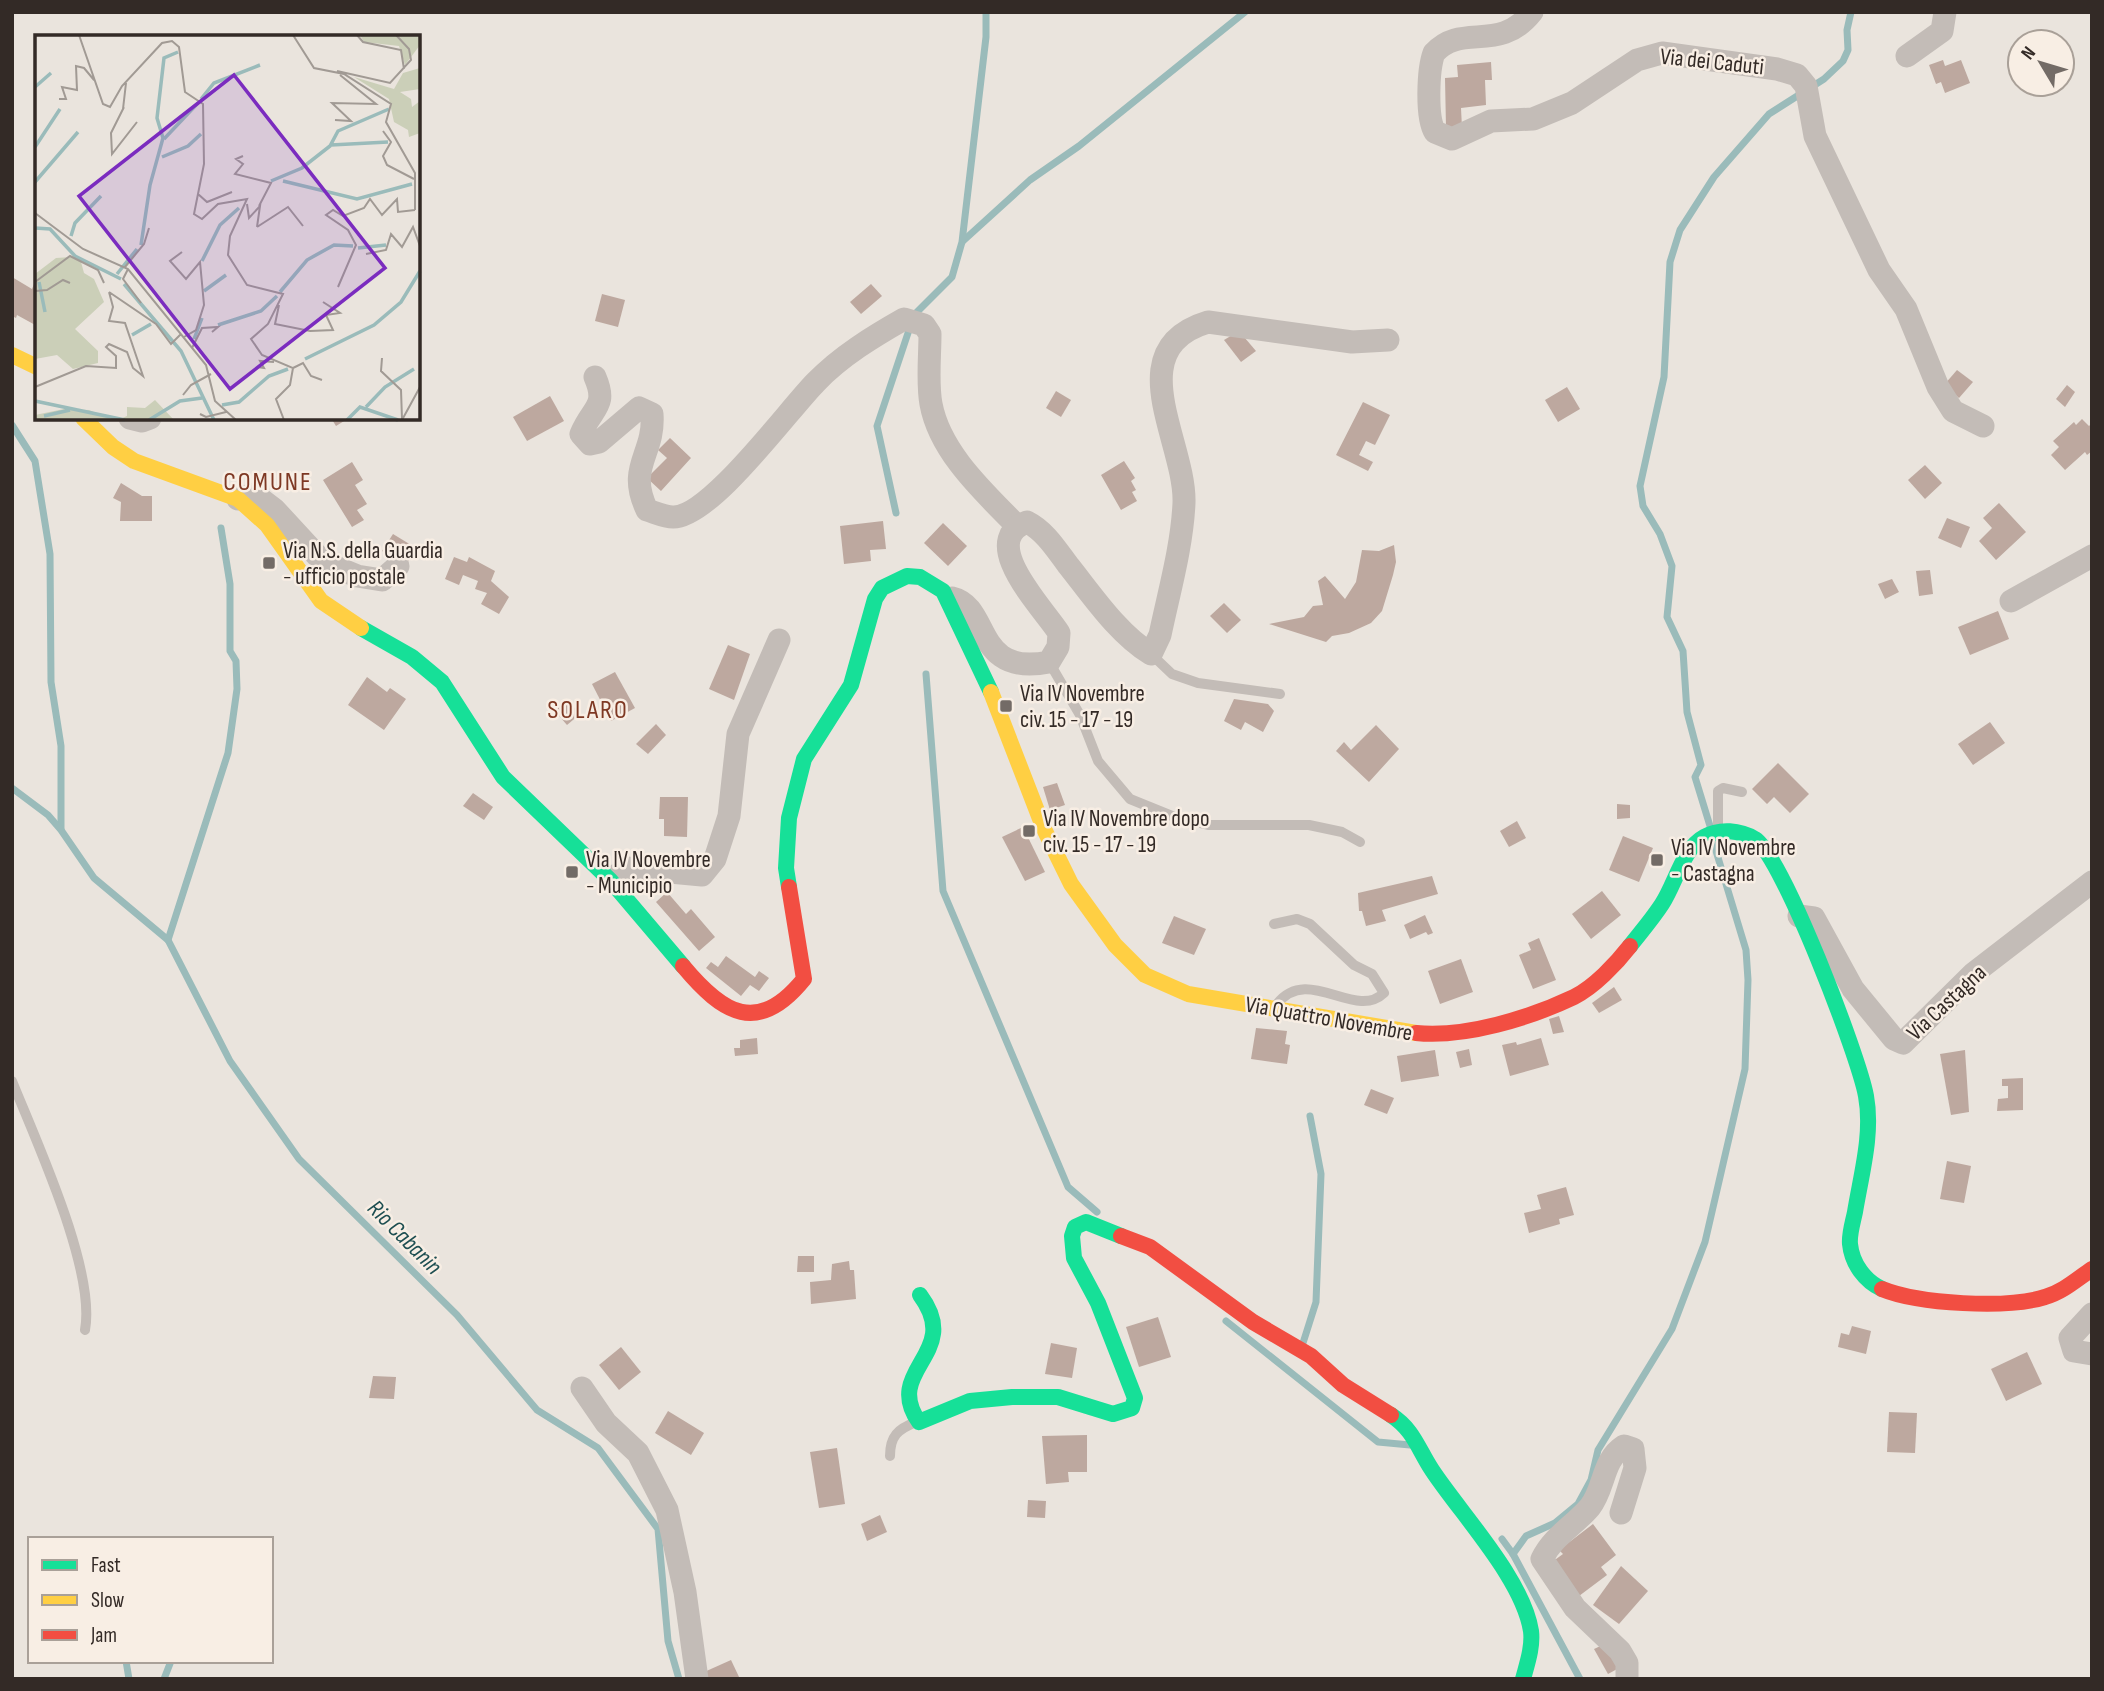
<svg xmlns="http://www.w3.org/2000/svg" width="2104" height="1691" viewBox="0 0 2104 1691" font-family="'Sofia Sans Condensed',sans-serif">
	<style>
		.lines { fill: none; stroke-linecap: round; stroke-linejoin: round }
		.stream { stroke: #9abbba; stroke-width: 7 }
		.building { fill: #bda89f }
		.lane { stroke: #c3bcb7; stroke-width: 10 }
		.street { stroke: #c3bcb7; stroke-width: 23 }
		.fast { stroke: #16e098; stroke-width: 16 }
		.slow { stroke: #ffcf43; stroke-width: 16 }
		.jam { stroke: #f24e42; stroke-width: 16 }
		.poi-dot { fill: #736b66; stroke: #f8eee4; stroke-width: 2.5 }
		.labels { text-anchor: middle; stroke-width: 5; stroke-linejoin: round; paint-order: stroke }
		.street-label { font-size: 23px; fill: #332a26; stroke: #f8eee4 }
		.poi-label { font-size: 23px; fill: #332a26; stroke: #f8eee4; text-anchor: start }
		.water-label { font-size: 24px; font-style: italic; fill: #1e4f52; stroke: #f8eee4 }
		.quarter-label { font-size: 26px; letter-spacing: 2px; fill: #7e3823; stroke: #f8eee4 }
		.inset-river { fill: none; stroke: #9abbba; stroke-width: 3.5 }
		.inset-road { fill: none; stroke: #a19a94; stroke-width: 2 }
		.view { fill: #7b2cbf; fill-opacity: 0.15; stroke: #7b2cbf; stroke-width: 3.5 }
		.inset-edge { fill: none; stroke: #332a26; stroke-width: 3.5 }
	</style>
	<rect width="100%" height="100%" fill="#eae4dd"/>
	<g class="lines">
		<g class="stream">
			<polyline points="963,241 1030,180 1079,146 1245,12"/>
			<polyline points="12,425 35,461 50,554 51,682 61,746 61,829"/>
			<polyline points="896,513 877,426 914,315 952,277 962,242 986,37 986,12"/>
			<polyline points="926,674 943,891 1068,1187 1097,1212"/>
			<polyline points="12,788 48,815 61,830 94,878 168,940 230,1061 299,1159 457,1315 537,1410 598,1448 658,1529 668,1641 679,1679"/>
			<polyline points="1710,826 1695,777 1701,765 1687,712 1683,651 1667,617 1672,566 1660,534 1643,506 1640,486 1664,377 1670,262 1680,230 1714,177 1769,114 1824,79 1843,61 1848,50 1847,30 1851,12"/>
			<polyline points="168,940 228,753 237,689 236,661 230,651 230,584 221,528"/>
			<polyline points="1226,1321 1378,1442 1410,1445"/>
			<polyline points="1303,1343 1316,1302 1321,1174 1310,1116"/>
			<polyline points="1502,1539 1513,1554 1580,1679"/>
			<polyline points="1513,1554 1526,1536 1555,1523 1578,1504 1591,1480 1598,1450 1672,1329 1705,1242 1745,1069 1748,980 1746,950 1713,841"/>
			<polyline points="126,1661 129,1679"/>
			<polyline points="164,1679 171,1661"/>
		</g>
	</g>
	<g class="building">
		<polygon points="1943,60 1945,66 1961,60 1970,83 1945,93 1941,82 1936,84 1929,65"/>
		<polygon points="1491,62 1492,80 1485,80 1486,105 1461,108 1462,128 1446,128 1445,78 1458,77 1457,65"/>
		<polygon points="12,277 32,289 34,284 37,286 37,326 17,315 16,318 12,316"/>
		<polygon points="871,284 882,296 861,314 850,302"/>
		<polygon points="602,294 625,300 618,327 595,321"/>
		<polygon points="1239,331 1256,351 1241,362 1224,340"/>
		<polygon points="1957,370 1973,382 1959,398 1944,385"/>
		<polygon points="2067,385 2075,392 2065,407 2056,399"/>
		<polygon points="1567,387 1580,409 1558,422 1545,400"/>
		<polygon points="1056,391 1071,400 1061,417 1046,408"/>
		<polygon points="550,396 564,421 527,441 513,417"/>
		<polygon points="1363,402 1390,415 1375,445 1366,441 1359,455 1373,462 1368,471 1336,455"/>
		<polygon points="331,418 349,418 336,426"/>
		<polygon points="2082,419 2089,426 2092,423 2092,451 2087,455 2085,452 2065,470 2051,455 2059,447 2053,441 2074,422 2076,425"/>
		<polygon points="670,438 691,458 661,491 647,478 667,458 658,450"/>
		<polygon points="1124,461 1135,478 1131,481 1136,490 1132,492 1137,501 1121,510 1101,475"/>
		<polygon points="352,462 363,480 355,485 367,504 357,510 364,520 352,527 323,480"/>
		<polygon points="1925,465 1942,483 1925,499 1908,480"/>
		<polygon points="121,483 142,496 152,496 152,521 120,521 121,502 113,498"/>
		<polygon points="1999,503 2026,532 1996,560 1979,541 1992,528 1983,518"/>
		<polygon points="1947,518 1970,527 1961,548 1938,538"/>
		<polygon points="883,521 886,549 870,550 871,561 844,564 840,526"/>
		<polygon points="943,523 967,546 948,566 924,543"/>
		<polygon points="393,534 416,548 406,565 382,551"/>
		<polygon points="1394,545 1396,562 1393,575 1382,611 1371,623 1349,633 1332,636 1326,642 1269,624 1304,617 1313,606 1323,605 1318,581 1325,576 1345,599 1356,582 1362,550 1379,551"/>
		<polygon points="454,557 467,562 469,557 495,571 491,581 509,597 499,614 481,604 487,593 475,589 478,581 463,575 459,585 445,579"/>
		<polygon points="1930,570 1933,594 1919,596 1916,571"/>
		<polygon points="1892,579 1899,592 1885,599 1878,584"/>
		<polygon points="1224,603 1241,620 1227,633 1210,616"/>
		<polygon points="1998,611 2009,639 1970,655 1958,627"/>
		<polygon points="728,645 750,654 734,700 709,689"/>
		<polygon points="615,672 635,708 611,721 592,684"/>
		<polygon points="367,677 387,692 390,688 406,699 384,730 348,705"/>
		<polygon points="567,699 580,714 567,725 554,710"/>
		<polygon points="1234,699 1268,704 1274,711 1263,732 1245,722 1241,730 1224,721"/>
		<polygon points="1990,722 2005,743 1973,765 1958,744"/>
		<polygon points="656,724 666,735 648,754 636,744"/>
		<polygon points="1376,725 1399,749 1369,782 1336,751 1344,742 1351,750"/>
		<polygon points="1778,763 1809,794 1790,813 1774,797 1767,804 1752,789"/>
		<polygon points="1057,783 1065,805 1050,810 1043,787"/>
		<polygon points="473,793 493,807 484,820 463,806"/>
		<polygon points="660,797 688,797 687,837 664,836 664,819 659,819"/>
		<polygon points="1617,804 1630,805 1630,818 1617,819"/>
		<polygon points="1517,821 1526,838 1509,847 1500,831"/>
		<polygon points="1023,827 1045,872 1025,881 1002,837"/>
		<polygon points="1623,836 1653,848 1639,882 1609,870"/>
		<polygon points="1432,876 1438,894 1382,910 1386,921 1366,926 1362,911 1359,911 1358,893"/>
		<polygon points="1602,891 1621,915 1591,939 1572,914"/>
		<polygon points="667,892 686,914 691,909 715,937 699,951 656,902"/>
		<polygon points="1425,915 1433,933 1428,935 1426,932 1410,939 1404,925"/>
		<polygon points="1174,916 1206,929 1194,955 1162,943"/>
		<polygon points="1539,938 1556,980 1533,989 1519,955 1531,950 1528,943"/>
		<polygon points="726,956 755,977 759,971 769,978 759,991 750,985 741,996 706,968 711,962 718,967"/>
		<polygon points="1461,959 1473,992 1440,1004 1428,971"/>
		<polygon points="1614,987 1622,1000 1599,1013 1592,1003"/>
		<polygon points="1559,1016 1564,1032 1553,1034 1549,1019"/>
		<polygon points="1256,1028 1287,1031 1285,1044 1290,1045 1287,1064 1251,1059"/>
		<polygon points="757,1038 758,1054 735,1056 734,1048 740,1048 740,1040"/>
		<polygon points="1541,1038 1549,1065 1510,1076 1502,1045 1516,1042 1517,1045"/>
		<polygon points="1469,1049 1472,1065 1460,1068 1456,1052"/>
		<polygon points="1435,1050 1439,1076 1401,1082 1397,1056"/>
		<polygon points="1965,1050 1969,1112 1951,1115 1940,1054"/>
		<polygon points="2023,1078 2023,1110 1997,1111 1998,1099 2008,1098 2008,1086 2002,1086 2002,1079"/>
		<polygon points="1371,1089 1394,1098 1387,1114 1364,1105"/>
		<polygon points="1947,1161 1971,1166 1964,1203 1940,1199"/>
		<polygon points="1566,1187 1574,1215 1559,1219 1560,1224 1529,1233 1524,1213 1541,1209 1537,1195"/>
		<polygon points="798,1256 814,1256 814,1272 797,1272"/>
		<polygon points="849,1261 850,1270 854,1270 856,1299 811,1304 810,1282 831,1280 832,1264"/>
		<polygon points="1158,1317 1171,1357 1139,1367 1126,1327"/>
		<polygon points="1852,1326 1871,1331 1866,1354 1838,1347 1841,1333 1849,1335"/>
		<polygon points="1051,1343 1077,1348 1072,1378 1045,1374"/>
		<polygon points="621,1347 641,1372 619,1390 599,1365"/>
		<polygon points="2027,1352 2042,1384 2006,1401 1991,1369"/>
		<polygon points="373,1376 396,1377 394,1399 369,1398"/>
		<polygon points="668,1411 704,1433 691,1455 655,1433"/>
		<polygon points="1889,1412 1917,1413 1915,1453 1887,1452"/>
		<polygon points="1087,1435 1087,1472 1068,1472 1069,1482 1046,1484 1042,1436"/>
		<polygon points="837,1448 845,1504 819,1508 810,1452"/>
		<polygon points="1028,1500 1046,1501 1045,1518 1027,1517"/>
		<polygon points="880,1515 887,1532 867,1541 861,1524"/>
		<polygon points="1593,1524 1616,1555 1601,1567 1607,1575 1579,1596 1552,1562 1563,1554 1559,1550"/>
		<polygon points="1621,1566 1648,1591 1619,1624 1593,1605"/>
		<polygon points="1607,1643 1619,1668 1608,1674 1594,1649"/>
		<polygon points="731,1660 740,1679 705,1679 702,1673"/>
	</g>
	<g class="lines">
		<g class="lane">
			<polyline points="1151,654 1172,674 1198,683 1280,694"/>
			<polyline points="1049,662 1080,715 1098,761 1130,799 1172,816 1208,825 1309,825 1342,832 1360,842"/>
			<polyline points="1718,831 1718,791 1723,788 1742,792"/>
			<path d="M 1274,924 L 1297,919 L 1310,924 L 1354,965 L 1372,974 L 1384,993 C 1355,1021 1308,964 1277,1004"/>
			<path d="M 12,1081 C 36,1141 96,1270 85,1330"/>
			<path d="M 890,1456 C 890,1436 898,1429 916,1422"/>
		</g>
		<g class="street">
			<path d="M 1532,12 C 1499,54 1462,22 1434,53 C 1428,69 1426,118 1435,132 L 1452,139 L 1491,121 L 1533,119 L 1572,103 L 1637,60 L 1662,53 L 1777,69 L 1797,75 L 1806,86 L 1815,136 L 1879,270 L 1906,309 L 1938,387 L 1953,411 L 1983,426"/>
			<polyline points="1907,56 1942,31 1945,12"/>
			<path d="M 595,377 C 608,407 592,407 581,434 L 590,444 L 599,442 L 639,408 L 652,414 C 655,455 626,466 647,510 C 654,512 665,517 673,517 C 710,518 789,409 816,382 C 841,356 874,336 904,319 L 924,325 L 930,334 C 930,356 927,383 931,404 C 940,453 985,493 1017,526"/>
			<polyline points="130,418 142,421 150,418"/>
			<polyline points="238,499 254,494 275,510 323,562 357,576 382,580 398,566"/>
			<path d="M 952,598 C 991,607 973,677 1049,662 L 1058,647 L 1059,633 C 1044,609 976,541 1027,522 C 1045,531 1056,549 1068,565 C 1092,595 1118,634 1151,654 L 1160,635 C 1169,592 1182,547 1184,503 C 1186,442 1118,349 1208,322 L 1352,342 L 1388,340"/>
			<polyline points="2011,601 2092,556"/>
			<polyline points="610,880 627,868 702,875 715,859 729,816 738,734 779,640"/>
			<polyline points="1799,916 1814,918 1853,989 1894,1039 1903,1043 1974,973 2092,882"/>
			<polyline points="2092,1314 2070,1338 2074,1351 2092,1354"/>
			<polyline points="582,1388 606,1423 638,1453 667,1510 685,1592 697,1679"/>
			<path d="M 1621,1513 L 1635,1468 L 1633,1449 L 1624,1446 C 1602,1460 1605,1488 1590,1507 C 1574,1526 1553,1536 1542,1559 L 1575,1608 L 1620,1651 L 1627,1663 L 1627,1679"/>
		</g>
		<g class="fast">
			<polyline points="361,628 412,657 442,682 503,777 610,880 683,966"/>
			<polyline points="789,887 786,868 789,818 804,759 851,685 875,599 882,588 907,576 920,577 943,591 991,692"/>
			<path d="M 1630,946 C 1641,932 1653,918 1662,904 C 1675,885 1683,848 1704,837 C 1720,828 1740,830 1755,839 C 1783,857 1859,1057 1866,1096 C 1873,1134 1861,1175 1855,1212 C 1853,1222 1849,1234 1850,1244 C 1852,1264 1865,1281 1882,1289"/>
			<path d="M 920,1295 C 964,1354 882,1369 919,1422 L 970,1401 L 1012,1397 L 1058,1397 L 1113,1414 L 1132,1408 L 1135,1398 L 1098,1303 L 1074,1258 L 1072,1236 L 1075,1227 L 1086,1222 L 1121,1236"/>
			<path d="M 1391,1415 C 1414,1430 1418,1449 1432,1470 C 1461,1514 1523,1579 1531,1631 C 1533,1647 1527,1664 1523,1679"/>
		</g>
		<g class="slow">
			<polyline points="12,355 37,367"/>
			<polyline points="83,418 113,447 134,461 238,499 267,525 321,601 361,628"/>
			<polyline points="991,692 1044,829 1071,884 1115,945 1145,975 1188,994 1416,1033"/>
		</g>
		<g class="jam">
			<path d="M 683,966 C 723,1014 758,1036 804,979 L 789,887"/>
			<path d="M 1416,1033 C 1465,1038 1530,1018 1574,997 C 1594,987 1616,964 1630,946"/>
			<polyline points="1121,1236 1150,1247 1253,1322 1311,1356 1343,1385 1391,1415"/>
			<path d="M 1882,1289 C 1919,1304 2007,1309 2045,1297 C 2063,1292 2077,1279 2092,1269"/>
		</g>
	</g>
	<g class="poi-dot">
		<rect x="262" y="556" width="14" height="14" rx="3.5"/>
		<rect x="999" y="699" width="14" height="14" rx="3.5"/>
		<rect x="1022" y="824" width="14" height="14" rx="3.5"/>
		<rect x="1650" y="853" width="14" height="14" rx="3.5"/>
		<rect x="565" y="865" width="14" height="14" rx="3.5"/>
	</g>
	<g class="labels">
		<g class="street-label">
			<text transform="translate(1712 61) rotate(6)" y="8">Via dei Caduti</text>
			<text transform="translate(1946 1002) rotate(-43)" y="8">Via Castagna</text>
			<text transform="translate(1329 1018) rotate(10)" y="8">Via Quattro Novembre</text>
		</g>
		<g class="poi-label">
			<text x="283" y="558">Via N.S. della Guardia<tspan x="283" dy="26">- ufficio postale</tspan></text>
			<text x="1020" y="701">Via IV Novembre<tspan x="1020" dy="26">civ. 15 - 17 - 19</tspan></text>
			<text x="1043" y="826">Via IV Novembre dopo<tspan x="1043" dy="26">civ. 15 - 17 - 19</tspan></text>
			<text x="1671" y="855">Via IV Novembre<tspan x="1671" dy="26">- Castagna</tspan></text>
			<text x="586" y="867">Via IV Novembre<tspan x="586" dy="26">- Municipio</tspan></text>
		</g>
		<g class="water-label">
			<text transform="translate(405 1237) rotate(45)" y="8">Rio Cabanin</text>
		</g>
		<g class="quarter-label">
			<text x="268" y="490">COMUNE</text>
			<text x="588" y="718">SOLARO</text>
		</g>
	</g>
	<g transform="translate(35 35)">
		<rect width="385" height="385" fill="#eae4dd"/>
		<path d="M 325,0 L 385,0 L 385,10 L 370,30 L 364,11 L 329,7 ZM 385,33 L 385,54 L 365,57 L 376,64 L 377,72 L 385,66 L 385,98 L 374,102 L 373,95 L 359,87 L 354,64 L 319,42 L 359,54 L 368,38 ZM 36,222 L 46,227 L 49,238 L 59,244 L 69,267 L 40,294 L 63,316 L 63,328 L 38,334 L 22,320 L 0,324 L 0,239 L 21,223 ZM 120,365 L 139,385 L 83,385 L 92,381 L 92,372 L 110,373 ZM 29,374 L 54,375 L 78,385 L 0,385 L 0,380 Z" fill="#cbcfb8"/>
		<path class="inset-river" d="M 0,52 L 16,38M 166,64 L 179,48 L 225,30M 129,104 L 163,68M 296,110 L 353,107M 0,112 L 25,74M 127,122 L 153,111 L 166,99M 236,146 L 267,133 L 295,111 L 303,96 L 354,74M 248,146 L 322,164 L 377,149M 0,147 L 43,97M 0,193 L 15,194 L 40,221 L 86,244M 36,201 L 40,188 L 66,161M 106,210 L 115,150 L 128,103 L 122,83 L 129,23 L 143,17M 323,213 L 351,210M 167,226 L 185,190 L 204,173M 82,239 L 102,214M 4,247 L 10,277M 89,249 L 146,316 L 179,385M 169,256 L 191,240M 245,257 L 272,225 L 299,210 L 318,211M 183,290 L 226,276 L 242,261M 97,300 L 116,289M 159,304 L 167,283M 270,324 L 339,290 L 366,267 L 385,236M 0,366 L 90,385M 187,370 L 204,367 L 234,341 L 253,334M 331,372 L 350,352 L 379,334M 9,381 L 35,375M 114,385 L 145,366 L 167,363M 312,385 L 325,372 L 363,385"/>
		<path class="inset-road" d="M 44,0 L 68,69 L 75,72 L 87,51 L 127,8 L 137,6 L 144,12 L 150,57 L 168,69 L 169,129 L 159,179 L 167,184 L 183,169 L 212,164 L 195,201 L 193,220 L 212,250 L 248,259 L 233,289 L 216,304 L 227,320 L 258,333 L 255,350 L 241,364 L 249,385M 258,0 L 279,33 L 309,39 L 356,69 L 351,87 L 380,138 L 380,175M 322,0 L 328,7 L 366,15 L 369,34M 302,36 L 355,48 L 376,25 L 374,14 L 361,0M 24,64 L 31,64 L 27,52 L 42,55 L 41,31 L 49,33 L 59,45M 89,72 L 76,98 L 77,119 L 102,87M 88,74 L 91,48M 300,85 L 316,86 L 297,68 L 341,69 L 305,40M 348,96 L 356,107 L 348,121 L 352,130 L 379,144M 208,121 L 201,124 L 208,129 L 200,139 L 236,148 L 224,171M 163,159 L 172,167 L 197,157M 212,169 L 214,183 L 225,171 L 222,192M 0,178 L 48,214 L 93,234 L 171,330 L 180,366 L 201,385M 222,192 L 253,172 L 268,191M 147,217 L 135,226 L 151,244 L 165,227 L 169,270 L 161,295 L 149,302M 331,219 L 351,215 L 356,199 L 367,212 L 378,192 L 385,211M 90,232 L 109,209 L 114,193M 93,234 L 88,244 L 106,268M 0,247 L 35,221 L 63,235 L 69,248M 303,252 L 321,210 L 313,195 L 291,180 L 298,175 L 308,181 L 329,173 L 335,164 L 347,180 L 362,164 L 363,177 L 380,175M 0,256 L 12,255 L 28,245 L 35,248M 74,257 L 121,289 L 136,309 L 146,299M 244,270 L 240,289 L 275,296 L 298,295 L 291,280 L 305,278 L 288,267M 157,313 L 167,293 L 183,292 L 177,297M 347,323 L 346,336 L 366,355 L 367,384M 222,332 L 229,333 L 225,326 L 239,327M 258,333 L 268,328 L 276,341 L 287,345M 0,352 L 51,331 L 81,333 L 81,321 L 71,312 L 74,309 L 92,317 L 98,333 L 108,341 L 90,288 L 74,286 L 78,272 L 74,257M 148,360 L 156,350 L 176,339M 165,379 L 171,382 L 191,377M 367,385 L 385,352"/>
		<path class="view" d="M 199,40 L 350,233 L 195,354 L 44,161 Z"/>
		<rect width="385" height="385" class="inset-edge"/>
	</g>
	<rect width="2104" height="1691" fill="none" stroke="#332a26" stroke-width="28"/>
	<rect x="28" y="1537" width="245" height="126" fill="#f8eee4" stroke="#a9a098" stroke-width="2"/>
	<rect x="42" y="1560" width="35" height="10" fill="#16e098" stroke="#a9a098" stroke-width="2"/>
	<text x="91" y="1572" font-size="21" fill="#332a26">Fast</text>
	<rect x="42" y="1595" width="35" height="10" fill="#ffcf43" stroke="#a9a098" stroke-width="2"/>
	<text x="91" y="1607" font-size="21" fill="#332a26">Slow</text>
	<rect x="42" y="1630" width="35" height="10" fill="#f24e42" stroke="#a9a098" stroke-width="2"/>
	<text x="91" y="1642" font-size="21" fill="#332a26">Jam</text>
	<g transform="translate(2041 63) rotate(308)"><circle r="33" fill="#f8eee4" stroke="#a9a098" stroke-width="2"/>
	<path d="M0-5L12 26L0 18L-12 26Z" fill="#736b66"/>
	<text y="-10" font-size="19" font-weight="bold" text-anchor="middle" fill="#332a26">N</text>
	</g>
</svg>
